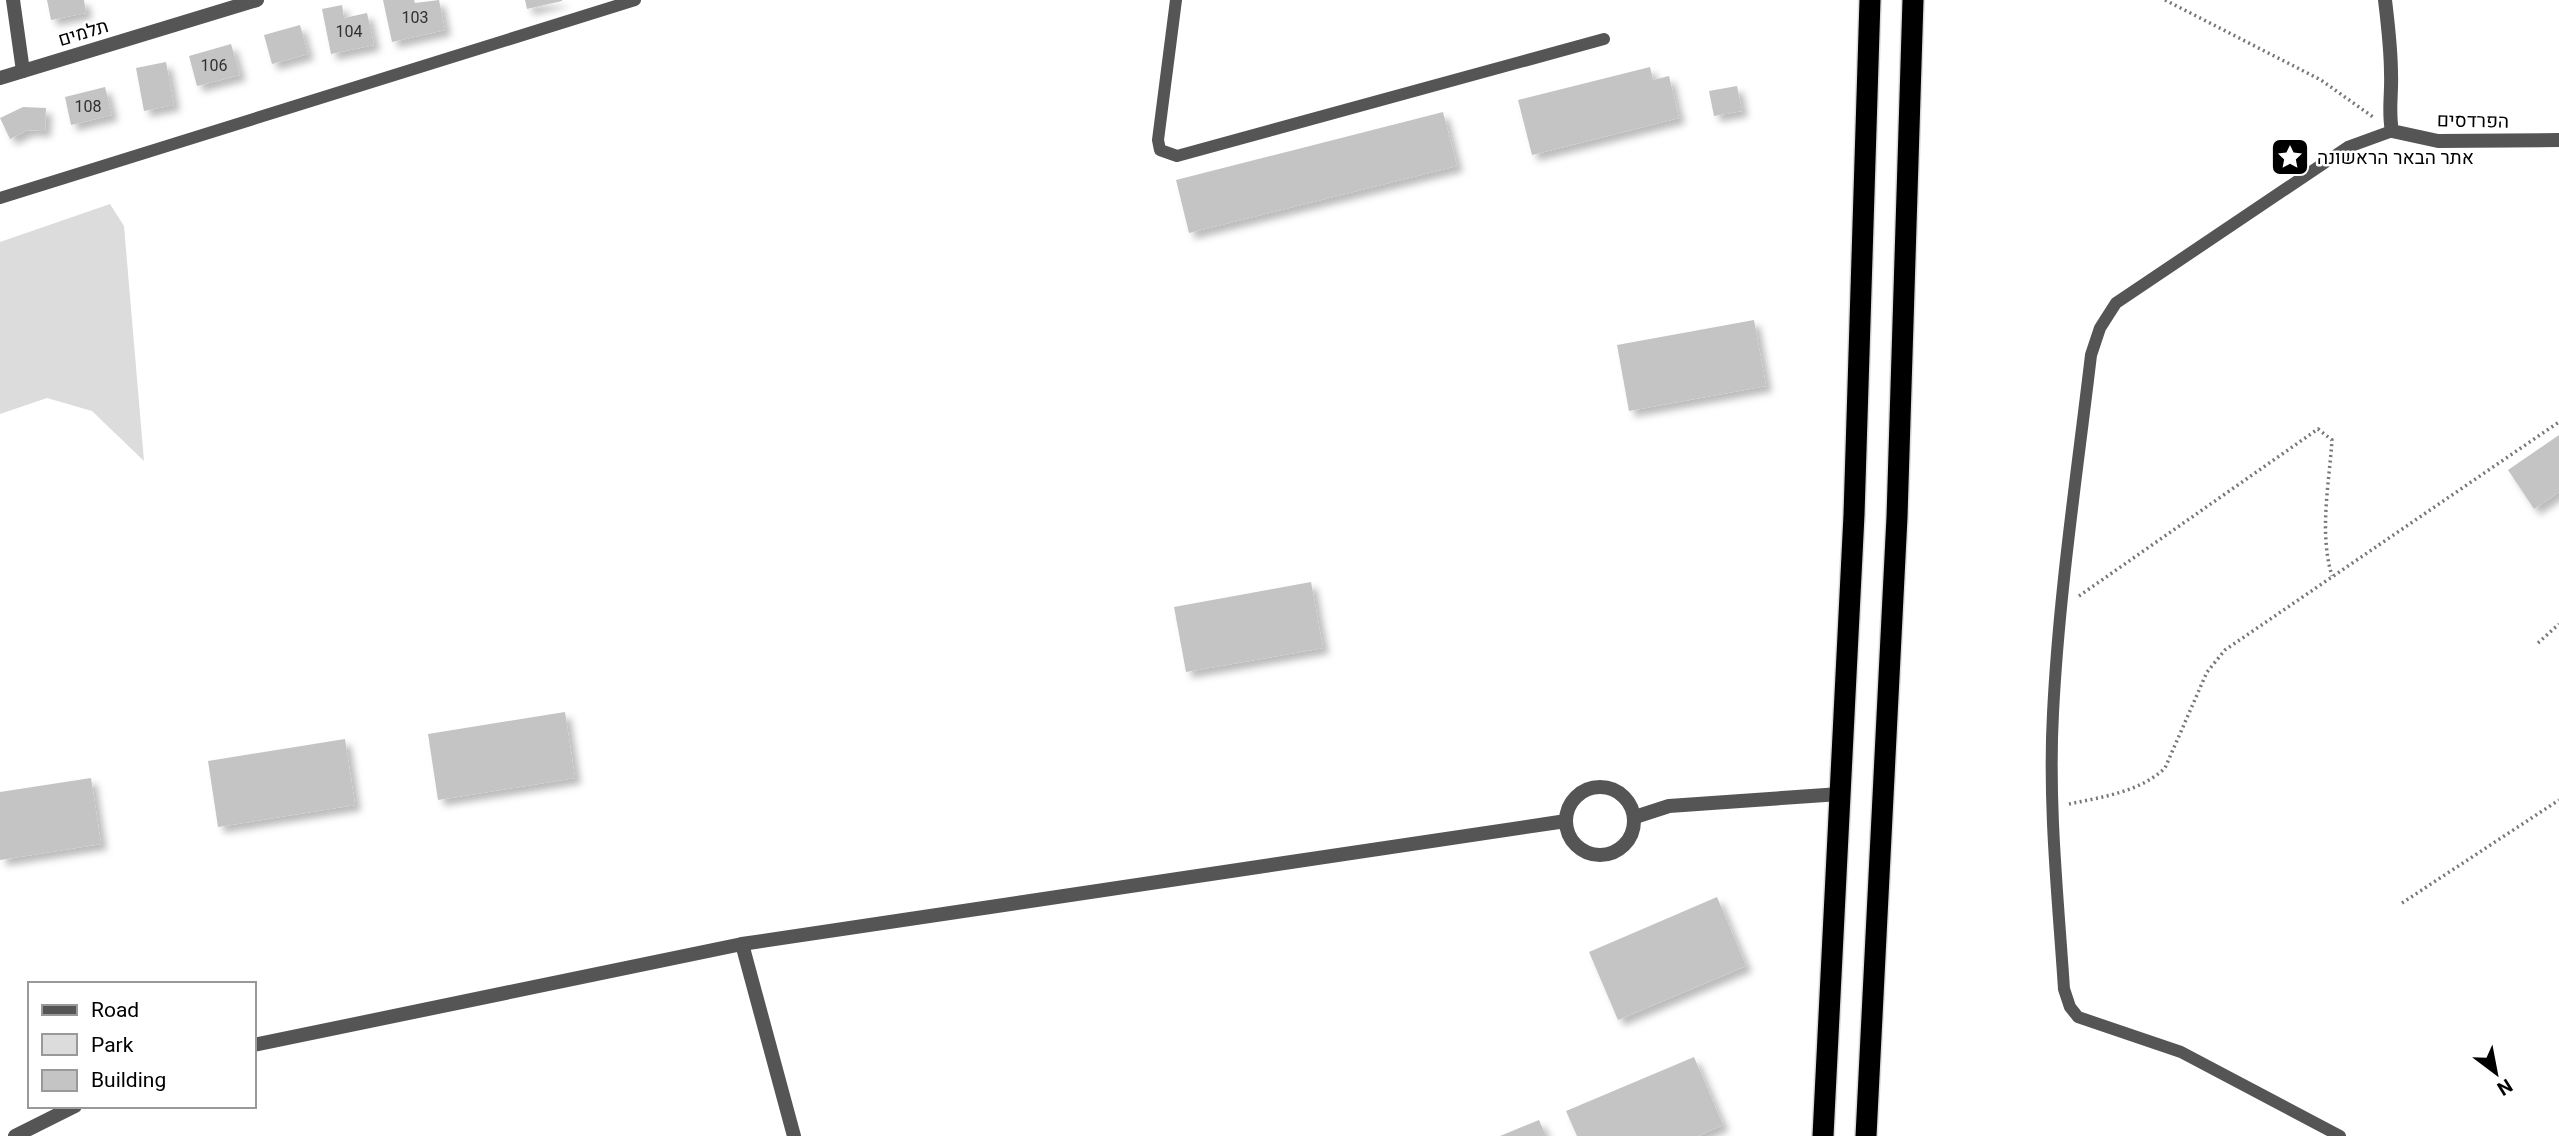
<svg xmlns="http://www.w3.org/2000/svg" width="2559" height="1136" viewBox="0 0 2559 1136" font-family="Roboto,Heebo,sans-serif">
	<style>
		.green { fill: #dcdcdc }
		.building { fill: #c4c4c4; filter: url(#shadow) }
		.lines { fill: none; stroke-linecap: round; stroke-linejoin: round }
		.highway-casing { stroke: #dbdbdb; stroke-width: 24 }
		.path { stroke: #777; stroke-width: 3.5; stroke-dasharray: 2 3.5; stroke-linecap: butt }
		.lane { stroke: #555; stroke-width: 12 }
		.street { stroke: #555; stroke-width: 14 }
		.highway { stroke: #000; stroke-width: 21 }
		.labels { text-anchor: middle; stroke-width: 5; stroke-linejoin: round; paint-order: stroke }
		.number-label { font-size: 16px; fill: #313131 }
		.street-label { font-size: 19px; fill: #000; stroke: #fff }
		.poi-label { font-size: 19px; fill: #000; stroke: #fff; text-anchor: start }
	</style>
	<defs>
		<filter id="shadow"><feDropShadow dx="6" dy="6" stdDeviation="3.5" flood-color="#0004"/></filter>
	</defs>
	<rect width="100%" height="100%" fill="#fff"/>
	<polygon class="green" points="110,204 124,226 144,461 92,411 47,398 0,414 0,242"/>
	<g class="building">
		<polygon points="47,0 84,0 86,13 51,20"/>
		<polygon points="383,0 414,0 415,3 439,0 445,30 392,42"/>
		<polygon points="525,0 562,0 562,1 527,9"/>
		<polygon points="342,5 344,18 367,13 374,45 331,54 322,9"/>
		<polygon points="300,25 308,54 272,64 264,35"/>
		<polygon points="231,44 240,75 197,86 189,56"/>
		<polygon points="166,62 174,105 144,111 136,68"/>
		<polygon points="1650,67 1653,80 1669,76 1679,118 1532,155 1518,100"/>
		<polygon points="1737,86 1742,111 1714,116 1709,91"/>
		<polygon points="105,87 112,115 71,125 65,97"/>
		<polygon points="23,107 46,108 45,131 28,130 10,139 0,118"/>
		<polygon points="1443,112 1457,166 1189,233 1176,180"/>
		<polygon points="1754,320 1766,386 1629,411 1617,345"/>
		<polygon points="2559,435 2559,492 2534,509 2508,470"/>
		<polygon points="1311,582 1323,648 1186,672 1174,607"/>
		<polygon points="565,712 575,778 438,800 428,734"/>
		<polygon points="345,739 355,805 218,827 208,761"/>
		<polygon points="91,778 101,844 0,860 0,792"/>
		<polygon points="1717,897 1746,966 1618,1020 1589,952"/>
		<polygon points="1694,1057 1723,1125 1698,1136 1577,1136 1566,1111"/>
		<polygon points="1539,1120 1546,1136 1500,1136"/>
	</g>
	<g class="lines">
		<g class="highway-casing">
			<g id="highway">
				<polyline points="1823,1136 1854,515 1870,0"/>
				<polyline points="1866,1136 1897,517 1913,0"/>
			</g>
		</g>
		<g class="path">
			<polyline points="2165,0 2321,80 2373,117"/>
			<path d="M 2079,596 L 2318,429 L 2332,440 C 2329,485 2319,533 2332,576"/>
			<polyline points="2538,643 2559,624"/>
			<path d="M 2069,804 C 2102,797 2140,792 2165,768 L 2207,672 L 2225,650 L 2559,422"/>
			<polyline points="2402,903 2559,800"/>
		</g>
		<g class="lane">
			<polyline points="1176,0 1158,140 1160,150 1177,156 1604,39"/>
			<polyline points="0,198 635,0"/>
			<path d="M 2340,1136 L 2181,1052 L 2078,1017 L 2070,1007 L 2064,989 C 2058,897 2048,805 2053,713 C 2059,593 2077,474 2091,355 L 2100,328 L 2116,303 L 2348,147 L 2392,131"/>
		</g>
		<g class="street">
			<polyline points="13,0 23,71"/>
			<path d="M 2385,0 C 2388,25 2391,49 2391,74 C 2392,93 2388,112 2392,131 L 2438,141 L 2559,140"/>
			<polyline points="0,78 257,0"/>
			<circle cx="1600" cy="821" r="34"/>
			<polyline points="1635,817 1669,806 1840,794"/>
			<polyline points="742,944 794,1136"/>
			<polyline points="254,1045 742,944 1566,821"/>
			<polyline points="15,1136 75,1106"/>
		</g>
		<use href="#highway" class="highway"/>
	</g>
	<defs>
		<g id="sight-square" transform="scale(2.0125)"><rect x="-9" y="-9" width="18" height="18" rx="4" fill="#000" stroke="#fff"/><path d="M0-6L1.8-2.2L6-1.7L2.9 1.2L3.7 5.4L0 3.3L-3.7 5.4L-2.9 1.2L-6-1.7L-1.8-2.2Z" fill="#fff"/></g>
	</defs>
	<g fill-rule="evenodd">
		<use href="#sight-square" x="2290" y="157"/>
	</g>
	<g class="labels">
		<g class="number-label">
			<text x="415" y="23">103</text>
			<text x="349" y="37">104</text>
			<text x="214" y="71">106</text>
			<text x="88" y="112">108</text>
		</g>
		<g class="street-label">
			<text transform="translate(83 32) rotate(-17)" y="7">תלמים</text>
			<text transform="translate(2473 120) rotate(1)" y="7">הפרדסים</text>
		</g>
		<g class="poi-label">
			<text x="2317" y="164">אתר הבאר הראשונה</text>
		</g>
	</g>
	<rect x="28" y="982" width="228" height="126" fill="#ffffff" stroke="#999999" stroke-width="2"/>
	<rect x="42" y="1005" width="35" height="10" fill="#555555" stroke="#999999" stroke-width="2"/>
	<text x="91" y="1017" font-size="21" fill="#000000">Road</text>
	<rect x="42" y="1034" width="35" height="21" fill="#dcdcdc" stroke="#999999" stroke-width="2"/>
	<text x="91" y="1052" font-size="21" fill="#000000">Park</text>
	<rect x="42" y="1070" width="35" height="21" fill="#c4c4c4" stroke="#999999" stroke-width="2"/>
	<text x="91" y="1087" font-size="21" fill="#000000">Building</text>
	<g transform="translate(2496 1073) rotate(148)" stroke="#ffffff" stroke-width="5" paint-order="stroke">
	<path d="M0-5L12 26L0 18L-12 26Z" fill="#000000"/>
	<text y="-10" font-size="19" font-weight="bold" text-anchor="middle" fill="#000000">N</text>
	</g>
</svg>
